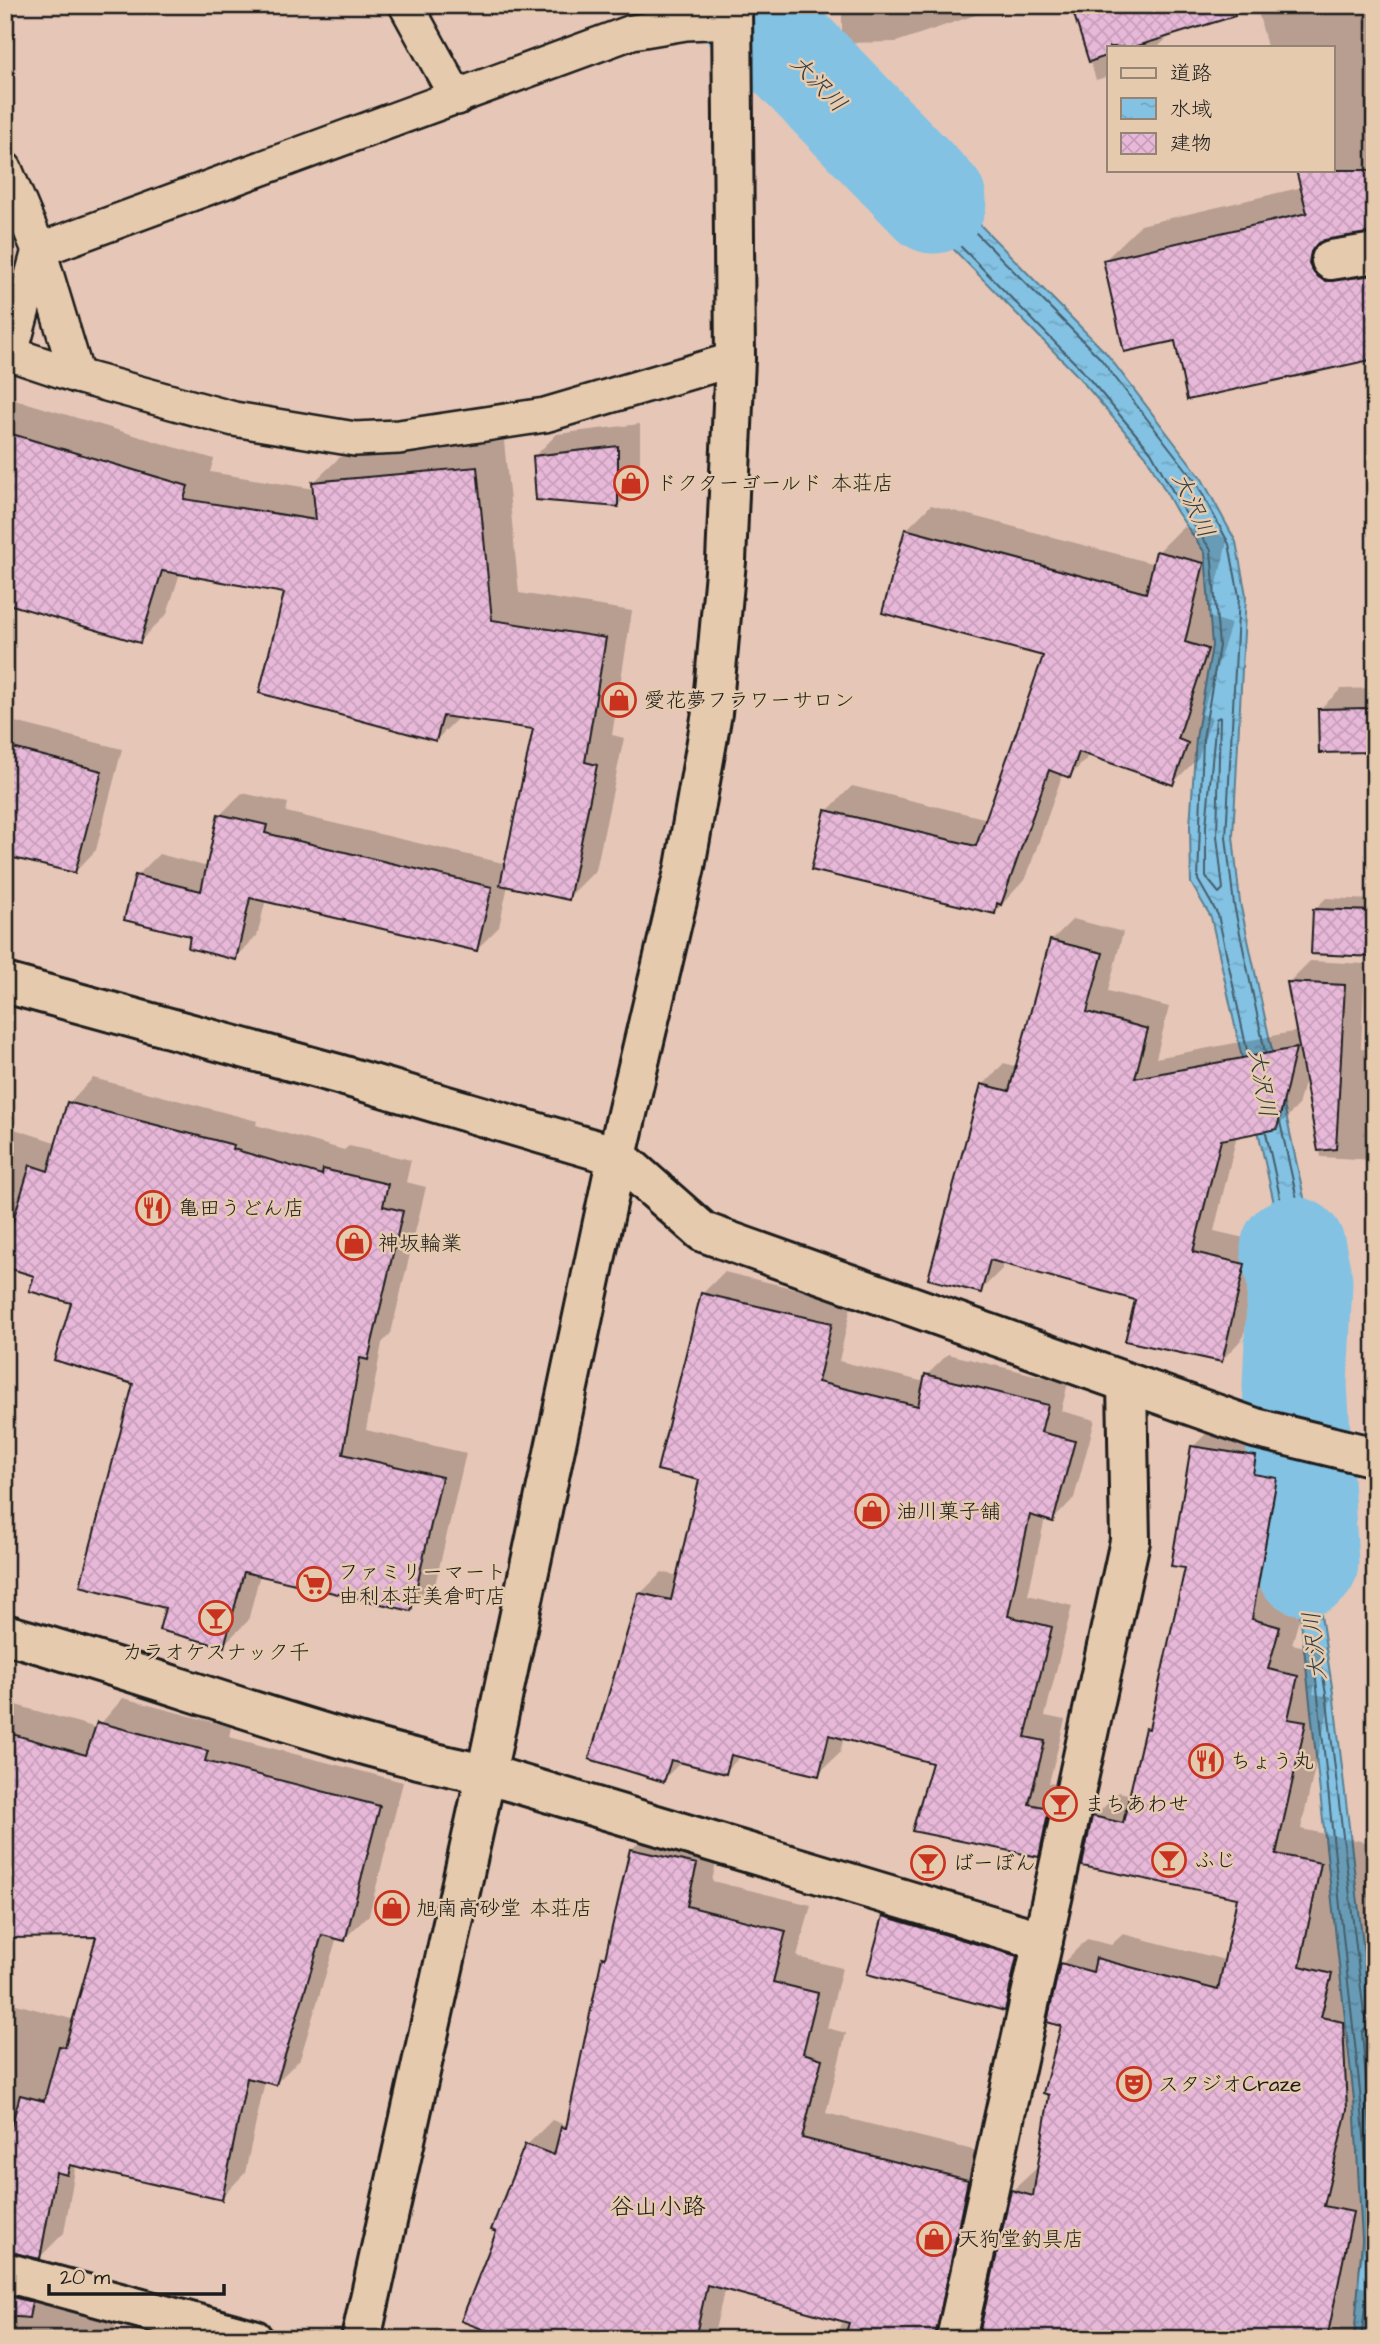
<svg xmlns="http://www.w3.org/2000/svg" width="1380" height="2344" viewBox="0 0 1380 2344" font-family="'Architects Daughter','Klee One',sans-serif">
	<style>
		.water { fill: url(#water-ripples); stroke: #5a8093; stroke-width: 2 }
		.shadow { fill: #0003 }
		.lines { fill: none; stroke-linecap: round; stroke-linejoin: round }
		.shore { stroke: #455e6c; stroke-width: 2 }
		.river { stroke: #83c2e3; stroke-width: 105 }
		.building { fill: url(#building-cross-hatch); stroke: #1c1c1c; stroke-width: 2 }
		.lane-casing { stroke: #1c1c1c; stroke-width: 38 }
		.street-casing { stroke: #1c1c1c; stroke-width: 44 }
		.secondary-casing { stroke: #1c1c1c; stroke-width: 44 }
		.lane { stroke: #e6caad; stroke-width: 33 }
		.street { stroke: #e6caad; stroke-width: 38 }
		.secondary { stroke: #e6caad; stroke-width: 38 }
		.labels { text-anchor: middle; stroke-width: 5; stroke-linejoin: round; paint-order: stroke }
		.poi-label { font-size: 21px; fill: #1c1c1c; stroke: #e6caad; text-anchor: start }
		.water-label { font-size: 23px; font-style: italic; fill: #313d44; stroke: #e6caad }
		.quarter-label { font-size: 24px; fill: #1c1c1c; stroke: #e6caad }
	</style>
	<defs>
		<pattern id="water-ripples" width="26" height="14" patternUnits="userSpaceOnUse" patternTransform="scale(1.75)"><rect width="26" height="14" fill="#83c2e3"/><path d="M2 4q2-2 4 0t4 0M15 11q2-2 4 0t4 0" fill="none" stroke="#71a6c2"/></pattern>
		<pattern id="building-cross-hatch" width="8" height="8" patternUnits="userSpaceOnUse" patternTransform="scale(1.75)"><rect width="8" height="8" fill="#e8b8d9"/><path d="M0 0l8 8M0 8l8-8" fill="none" stroke="#c69eba"/></pattern>
	</defs>
	<rect width="100%" height="100%" fill="#e6c6b6"/>
	<filter id="ink" filterUnits="userSpaceOnUse"><feTurbulence type="fractalNoise" baseFrequency=".0143" numOctaves="2"/><feDisplacementMap in="SourceGraphic" scale="14" xChannelSelector="R" yChannelSelector="G"/><feConvolveMatrix kernelMatrix="1 2 1 2 8 2 1 2 1" color-interpolation-filters="sRGB"/></filter>
	<g filter="url(#ink)">
		<g class="water">
			<polygon points="832,74 1106,353 1202,479 1236,542 1246,595 1233,836 1240,903 1320,1271 1322,1319 1314,1398 1284,1390 1290,1276 1211,917 1191,883 1190,826 1196,738 1212,646 1205,553 1177,512 1146,456 1075,373 918,213 832,142"/>
			<polygon points="1283,1458 1306,1463 1315,1576 1334,1700 1375,2046 1375,2339 1354,2339 1362,2240 1354,2100"/>
		</g>
		<g class="shadow">
			<polygon points="842,5 1005,5 896,42 842,43"/>
			<polygon points="1073,5 1375,5 1375,230 1347,235 1375,246 1375,386 1369,359 1176,339 1105,260 1141,225 1303,187 1298,170 1333,170 1333,47 1267,47 1257,7 1171,34 1158,47 1109,47 1109,76 1096,80"/>
			<polygon points="14,399 214,459 210,472 315,489 314,482 342,455 504,441 519,593 632,611 612,735 624,738 596,870 568,898 508,885 499,927 477,949 266,899 257,936 235,958 193,935 137,876 159,854 208,867 220,815 242,793 288,803 286,812 507,864 535,728 459,717 436,740 286,592 180,573 167,614 140,641 5,494 5,408"/>
			<polygon points="640,424 640,483 618,505 534,457 557,434"/>
			<polygon points="931,505 1155,564 1158,552 1183,527 1228,538 1209,617 1231,624 1202,714 1212,718 1198,758 1173,783 1091,754 1070,776 1063,773 1026,878 994,913 827,811 852,786 988,819 1045,654 906,530"/>
			<polygon points="1375,688 1375,750 1321,751 1320,709 1341,689"/>
			<polygon points="5,713 9,714 7,720 122,749 96,850 75,872 5,854"/>
			<polygon points="1326,898 1375,900 1375,955 1314,910"/>
			<polygon points="1073,919 1123,932 1108,991 1169,1007 1156,1058 1298,1031 1289,982 1310,961 1365,964 1361,1049 1375,1050 1375,1160 1321,1157 1306,1075 1298,1106 1276,1128 1237,1135 1214,1231 1266,1243 1243,1338 1222,1360 1137,1298 1004,1262 1002,1269 980,1291 983,1085 1004,1063 1017,1067 1051,941"/>
			<polygon points="93,1078 257,1121 256,1125 344,1150 349,1146 411,1160 406,1182 426,1187 391,1333 382,1343 366,1430 466,1453 435,1585 410,1609 260,1574 248,1621 223,1645 167,1607 135,1383 74,1302 5,1250 5,1126 58,1143 69,1103"/>
			<polygon points="724,1272 852,1302 839,1361 925,1382 927,1375 948,1354 1068,1383 1061,1411 1095,1420 1074,1498 1053,1520 1045,1518 1028,1595 1072,1606 1045,1716 1065,1720 1049,1783 1070,1787 1059,1834 1038,1855 934,1762 844,1737 840,1753 818,1774 741,1756 725,1772 682,1761 663,1780 640,1594 662,1572 678,1576 701,1478 703,1293"/>
			<polygon points="1218,1421 1301,1453 1277,1594 1304,1602 1292,1644 1322,1651 1313,1694 1331,1697 1301,1829 1375,1844 1375,1944 1364,1944 1371,2065 1375,2066 1375,2197 1357,2286 1366,2288 1363,2302 1375,2303 1375,2339 837,2339 843,2319 725,2288 715,2330 707,2339 513,2339 498,2230 527,2145 552,2120 565,2125 569,2121 604,1958 607,1954 631,1850 657,1825 721,1839 712,1881 811,1905 797,1957 842,1968 827,2028 846,2033 826,2113 993,2155 967,2331 981,2336 1012,2191 1039,2166 1063,2025 1062,1964 1087,1939 1111,1945 1123,1934 1225,1960 1239,1896 1094,1817 1119,1792 1132,1795 1147,1729 1152,1723 1187,1567 1193,1447"/>
			<polygon points="123,1698 231,1727 229,1737 403,1782 369,1915 344,1939 337,1937 300,2059 276,2083 265,2081 245,2173 221,2198 76,2164 64,2233 40,2257 7,2250 13,2263 124,2296 113,2335 125,2339 5,2339 5,2001 75,2020 99,1935 5,1937 5,1702 97,1728"/>
			<polygon points="907,1894 1039,1933 1027,1986 1005,2009 884,1917"/>
		</g>
		<g class="lines">
			<g class="shore">
				<polygon points="852,119 904,172 904,177 899,177 848,135 848,121"/>
				<polygon points="1220,717 1217,836 1223,889 1219,893 1206,877 1206,826 1216,719"/>
				<polyline points="1248,1055 1218,915 1198,880 1203,739 1219,646 1211,550 1182,508 1151,452 1080,368 923,208 840,139 841,97 1100,358 1196,482 1229,544 1239,596 1226,837 1234,905 1265,1052"/>
				<polyline points="1266,1133 1297,1275 1292,1383 1305,1388 1308,1385 1315,1319 1313,1272 1280,1122"/>
				<polygon points="1296,1468 1300,1471 1303,1508 1300,1512 1296,1509 1292,1472"/>
				<polyline points="1375,2030 1365,2029 1362,2033 1375,2183"/>
				<path d="M 1361,2339 C 1379,2218 1360,2093 1347,1973 C 1336,1872 1327,1771 1315,1671 L 1318,1667 L 1322,1670 L 1327,1701 L 1364,2014 L 1368,2020 L 1375,2022"/>
			</g>
			<g class="river">
				<polyline points="744,5 934,201"/>
				<polyline points="1293,1249 1300,1282 1295,1385 1306,1563"/>
			</g>
		</g>
		<g class="building">
			<polygon points="1071,5 1233,5 1235,16 1134,47 1109,47 1109,55 1089,62"/>
			<polygon points="1296,170 1375,170 1375,232 1318,243 1311,252 1309,263 1314,273 1324,281 1375,275 1375,359 1187,400 1175,341 1124,352 1103,260 1307,213"/>
			<polygon points="5,432 188,486 184,499 316,520 312,482 477,467 492,620 606,638 585,762 597,765 569,900 500,885 533,729 443,716 436,741 259,693 284,593 162,571 140,643 5,603"/>
			<polygon points="618,446 618,507 536,500 533,456"/>
			<polygon points="905,529 1146,593 1156,551 1204,563 1185,642 1208,649 1178,739 1188,743 1173,785 1079,752 1070,778 1049,770 1001,905 997,903 995,914 811,870 825,810 976,846 1043,656 882,613"/>
			<polygon points="1367,708 1368,752 1319,753 1318,709"/>
			<polygon points="5,746 102,771 75,873 5,856"/>
			<polygon points="218,814 267,825 265,833 492,887 477,951 250,898 236,960 188,948 190,936 124,920 135,875 201,891"/>
			<polygon points="1313,909 1375,911 1375,957 1311,954"/>
			<polygon points="1050,940 1103,953 1087,1012 1148,1029 1135,1078 1296,1048 1277,1129 1221,1140 1193,1252 1245,1264 1222,1362 1125,1341 1135,1300 990,1260 981,1293 928,1279 981,1084 1009,1091"/>
			<polygon points="1287,982 1345,985 1336,1149 1318,1151"/>
			<polygon points="67,1102 234,1145 233,1149 322,1175 323,1169 388,1184 383,1206 403,1211 368,1360 360,1358 343,1454 442,1477 411,1611 244,1572 224,1647 159,1630 165,1608 80,1586 133,1384 54,1360 71,1303 29,1291 34,1276 5,1267 5,1247 30,1165 48,1171"/>
			<polygon points="701,1293 832,1323 818,1382 918,1406 925,1374 1048,1405 1041,1432 1075,1441 1053,1522 1030,1515 1008,1616 1052,1627 1025,1737 1045,1741 1029,1804 1049,1808 1039,1857 912,1831 932,1763 829,1735 819,1776 731,1755 726,1774 671,1760 664,1782 589,1759 639,1593 671,1600 699,1480 657,1470"/>
			<polygon points="1191,1446 1256,1456 1253,1474 1277,1478 1252,1619 1280,1627 1268,1669 1298,1676 1288,1719 1306,1722 1276,1854 1321,1863 1300,1966 1332,1974 1321,2017 1343,2022 1347,2110 1324,2206 1353,2212 1327,2339 978,2339 1011,2190 1033,2196 1049,2095 1043,2093 1061,2026 1047,2022 1060,1963 1093,1972 1096,1958 1218,1990 1237,1898 1082,1866 1092,1816 1123,1823 1145,1728 1149,1729 1185,1568 1171,1566"/>
			<polygon points="97,1722 208,1751 205,1761 380,1806 345,1941 322,1935 276,2085 247,2078 222,2200 70,2165 67,2175 56,2172 40,2259 5,2251 5,2148 20,2095 44,2101 59,2046 65,2047 96,1937 5,1938 5,1732 86,1755"/>
			<polygon points="630,1849 697,1864 687,1906 786,1931 773,1982 818,1993 803,2053 822,2059 802,2138 968,2180 935,2339 844,2339 849,2323 707,2285 695,2339 508,2339 461,2321 496,2232 491,2230 525,2144 554,2155 561,2127 566,2128 602,1957 605,1958"/>
			<polygon points="883,1916 1017,1956 1005,2011 867,1974"/>
			<polygon points="5,2295 32,2302 29,2318 5,2316"/>
		</g>
		<g class="lines">
			<g class="lane-casing">
				<g id="lane">
					<polyline points="406,5 457,98"/>
					<polyline points="5,169 39,250 77,376"/>
					<polyline points="5,352 77,376 234,419 355,439 399,437 545,415 735,359"/>
					<polyline points="11,353 39,250 632,32 686,23 733,21"/>
				</g>
			</g>
			<g class="street-casing">
				<g id="street">
					<polyline points="1331,260 1375,253"/>
					<polyline points="617,1156 703,1232 1255,1428 1375,1457"/>
					<path d="M 5,1634 C 166,1678 322,1742 486,1774 L 1043,1941"/>
					<polyline points="5,2272 253,2339"/>
					<polyline points="956,2339 1130,1541 1127,1384"/>
				</g>
			</g>
			<g class="secondary-casing">
				<g id="secondary">
					<polyline points="5,983 338,1074 617,1156"/>
					<polyline points="361,2339 486,1774 617,1156 685,867 712,713 726,561 735,359 732,5"/>
				</g>
			</g>
			<use href="#lane" class="lane"/>
			<use href="#street" class="street"/>
			<use href="#secondary" class="secondary"/>
		</g>
	</g>
	<defs>
		<g id="shop-ring" transform="scale(1.75)"><circle r="9.5" fill="#e6caad" stroke="#c8321e" stroke-width="1.5"/><path d="M-5-2.5h2.3a2.7 3.5 0 0 1 5.4 0H5L5.5 6h-11ZM-1.5-2.5h3a1.5 2.3 0 0 0-3 0Z" fill="#c8321e"/></g>
		<g id="restaurant-ring" transform="scale(1.75)"><circle r="9.5" fill="#e6caad" stroke="#c8321e" stroke-width="1.5"/><path d="M-5-6h1v4h1v-4h1v4h1v-4h1v5L-1.5 .5V6h-2V.5L-5-1ZM5-6V6H3V1.5H1.5Q1.5-4 5-6Z" fill="#c8321e"/></g>
		<g id="supermarket-ring" transform="scale(1.75)"><circle r="9.5" fill="#e6caad" stroke="#c8321e" stroke-width="1.5"/><path d="M-6-5.5h2.5l.6 2H6L4.5 2H-2.5L-4.4-4H-6ZM-1.5 3.2a1.3 1.3 0 1 0 .1 0ZM3 3.2a1.3 1.3 0 1 0 .1 0Z" fill="#c8321e"/></g>
		<g id="bar-ring" transform="scale(1.75)"><circle r="9.5" fill="#e6caad" stroke="#c8321e" stroke-width="1.5"/><path d="M-6-5H6L.8 .8V4.5H3.5V6h-7V4.5H-.8V.8Z" fill="#c8321e"/></g>
		<g id="theatre-ring" transform="scale(1.75)"><circle r="9.5" fill="#e6caad" stroke="#c8321e" stroke-width="1.5"/><path d="M-5-5.5Q0-4 5-5.5V0Q5 5 0 6Q-5 5-5 0ZM-3.3-2.5H-1v1.5H-3.3ZM1-2.5H3.3v1.5H1ZM-2.8 1Q0 5.5 2.8 1Z" fill="#c8321e"/></g>
	</defs>
	<g fill-rule="evenodd">
		<use href="#shop-ring" x="631" y="483"/>
		<use href="#shop-ring" x="619" y="700"/>
		<use href="#restaurant-ring" x="153" y="1208"/>
		<use href="#shop-ring" x="354" y="1243"/>
		<use href="#shop-ring" x="872" y="1511"/>
		<use href="#supermarket-ring" x="314" y="1584"/>
		<use href="#bar-ring" x="216" y="1618"/>
		<use href="#restaurant-ring" x="1206" y="1761"/>
		<use href="#bar-ring" x="1060" y="1804"/>
		<use href="#bar-ring" x="1169" y="1860"/>
		<use href="#bar-ring" x="928" y="1863"/>
		<use href="#shop-ring" x="392" y="1908"/>
		<use href="#theatre-ring" x="1134" y="2084"/>
		<use href="#shop-ring" x="934" y="2239"/>
	</g>
	<g class="labels">
		<g class="poi-label">
			<text x="656" y="490">ドクターゴールド 本荘店</text>
			<text x="644" y="707">愛花夢フラワーサロン</text>
			<text x="178" y="1215">亀田うどん店</text>
			<text x="378" y="1250">神坂輪業</text>
			<text x="896" y="1518">油川菓子舗</text>
			<text x="338" y="1579">ファミリーマート<tspan x="338" dy="24">由利本荘美倉町店</tspan></text>
			<text x="216" y="1659" text-anchor="middle">カラオケスナック千</text>
			<text x="1230" y="1768">ちょう丸</text>
			<text x="1084" y="1811">まちあわせ</text>
			<text x="1194" y="1867">ふじ</text>
			<text x="953" y="1870">ばーぼん</text>
			<text x="416" y="1915">旭南高砂堂 本荘店</text>
			<text x="1158" y="2091">スタジオCraze</text>
			<text x="958" y="2246">天狗堂釣具店</text>
		</g>
		<g class="water-label">
			<text transform="translate(819 83) rotate(46)" y="8">大沢川</text>
			<text transform="translate(1194 505) rotate(65)" y="8">大沢川</text>
			<text transform="translate(1263 1083) rotate(80)" y="8">大沢川</text>
			<text transform="translate(1314 1646) rotate(-96)" y="8">大沢川</text>
		</g>
		<g class="quarter-label">
			<text x="658" y="2214">谷山小路</text>
		</g>
	</g>
	<rect width="1380" height="2344" fill="none" stroke="#e6caad" stroke-width="28"/>
	<rect x="14" y="14" width="1352" height="2316" fill="none" stroke="#1c1c1c" stroke-width="2.5" filter="url(#ink)"/>
	<rect x="1107" y="46" width="228" height="126" fill="#e6caad" stroke="#958473" stroke-width="2"/>
	<rect x="1121" y="68" width="35" height="10" fill="#e6caad" stroke="#958473" stroke-width="2"/>
	<text x="1170" y="80" font-size="21" fill="#1c1c1c">道路</text>
	<rect x="1121" y="98" width="35" height="21" fill="url(#water-ripples)" stroke="#958473" stroke-width="2"/>
	<text x="1170" y="116" font-size="21" fill="#1c1c1c">水域</text>
	<rect x="1121" y="133" width="35" height="21" fill="url(#building-cross-hatch)" stroke="#958473" stroke-width="2"/>
	<text x="1170" y="150" font-size="21" fill="#1c1c1c">建物</text>
	<path d="M49 2284v10h175v-10" fill="none" stroke="#1c1c1c" stroke-width="3.5"/>
	<text x="60" y="2284" font-size="21" fill="#1c1c1c" stroke="#e6caad" stroke-width="5" paint-order="stroke">20 m</text>
</svg>
